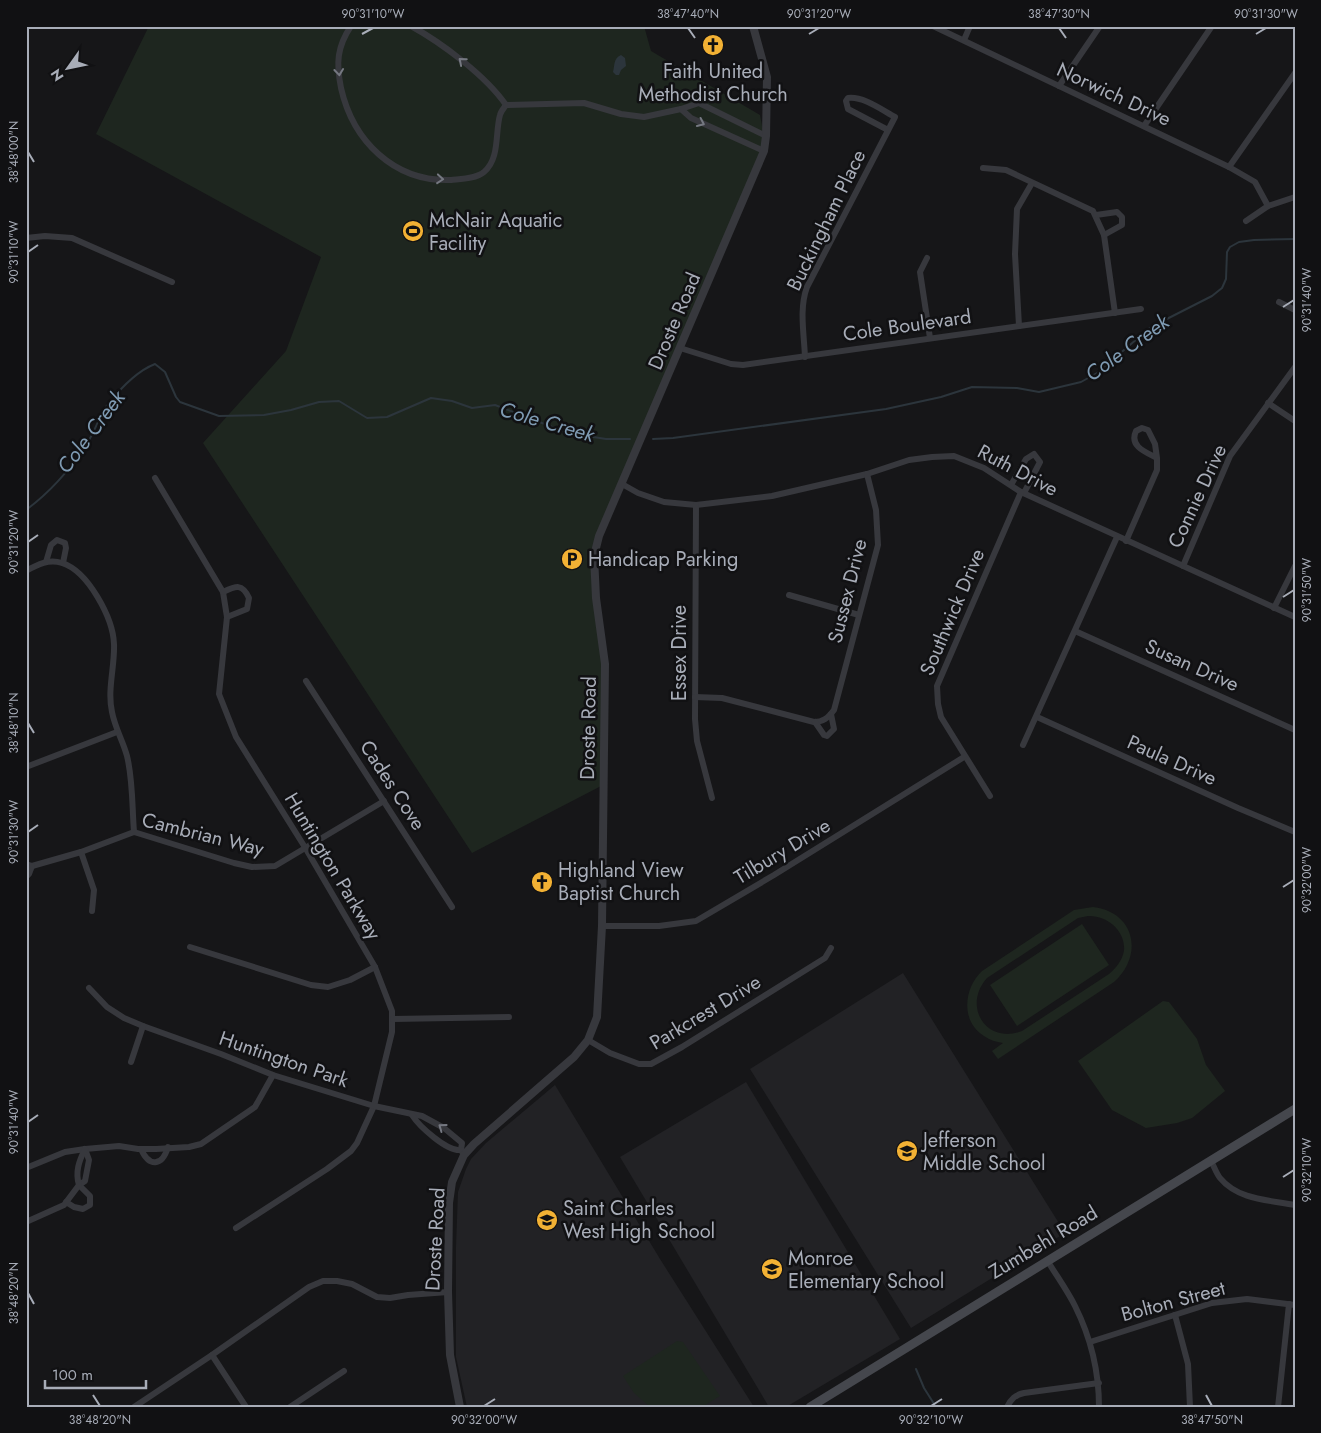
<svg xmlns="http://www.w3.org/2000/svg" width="1321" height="1433" viewBox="0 0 1321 1433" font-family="Jost,sans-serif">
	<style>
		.built { fill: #222225 }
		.green { fill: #1e261f; fill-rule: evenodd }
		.water { fill: #2c353c }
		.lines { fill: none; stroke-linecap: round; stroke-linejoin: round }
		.stream { stroke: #2c353c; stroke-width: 2 }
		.minor { stroke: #37383d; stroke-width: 6 }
		.tertiary { stroke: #37383d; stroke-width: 8 }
		.secondary { stroke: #45474d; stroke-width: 9 }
		.oneway { stroke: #757881 }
		.ticks { fill: none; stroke: #a8adb8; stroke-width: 2 }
		.labels { text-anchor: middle; stroke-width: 5; stroke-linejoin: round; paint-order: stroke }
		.poi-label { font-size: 20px; fill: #a8adb8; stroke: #111113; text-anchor: start }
		.street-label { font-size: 20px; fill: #a8adb8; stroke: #111113 }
		.water-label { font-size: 21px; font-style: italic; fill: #7f9bb3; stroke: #111113 }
		.neatline { fill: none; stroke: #a8adb8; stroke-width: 2 }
		.ticks-label { font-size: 12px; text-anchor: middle; fill: #a8adb8 }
	</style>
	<rect width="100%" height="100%" fill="#161618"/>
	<g class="built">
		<polygon points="903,973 1065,1233 911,1328 750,1069"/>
		<polygon points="746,1082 900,1339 786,1407 769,1407 620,1157"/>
		<polygon points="555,1085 660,1259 754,1407 467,1407 456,1357 456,1247 458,1192 466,1169 471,1159 486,1143"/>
	</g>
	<g class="green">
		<polygon points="149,26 644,26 651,51 760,115 765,142 594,556 605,664 603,785 472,853 203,443 286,351 321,257 96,134"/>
		<path d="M 1093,907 C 1135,912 1144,955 1114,982 L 998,1059 L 992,1051 L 1003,1043 C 996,1042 990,1040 984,1036 C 960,1021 964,988 982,971 L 1074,910 ZM 1088,916 C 1107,915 1126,931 1124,951 C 1122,961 1116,968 1109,974 L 1022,1031 C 986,1045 962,1006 987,978 L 1078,918 Z"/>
		<polygon points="1082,924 1109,965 1017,1026 990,985"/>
		<polygon points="1163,1001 1169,1002 1197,1039 1206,1065 1225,1091 1192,1118 1177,1123 1146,1128 1112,1110 1078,1061"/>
		<polygon points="677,1341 683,1342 720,1396 702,1407 650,1407 634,1393 623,1376"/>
	</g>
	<path class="water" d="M 621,55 L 625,58 L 626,66 L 621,70 L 619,75 L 616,75 L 613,72 C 615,65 613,59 621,55 Z"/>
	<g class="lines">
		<g class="stream">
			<polyline points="653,439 673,438 886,409 941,397 972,387 1017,388 1039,392 1081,382 1097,373 1151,327 1212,296 1222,288 1226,279 1227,252 1230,247 1239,242 1254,240 1295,239"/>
			<path d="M 26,510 C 49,493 71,468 86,445 C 95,432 99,416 108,404 C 120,389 137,371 155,364 L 165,372 L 176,397 L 180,402 L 219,416 L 264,415 L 291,410 L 319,402 L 339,401 L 367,418 L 387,417 L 431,398 L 452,401 L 472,408 L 495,405 L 568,433 L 606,439 L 630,439"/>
			<polyline points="916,1369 924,1388 936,1407"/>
		</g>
		<g class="minor">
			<path d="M 351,26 C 337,47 336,63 341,88 C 353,141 394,182 451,180 C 460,179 476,179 484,172 C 500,159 495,132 500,115 C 501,111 504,108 506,105 C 486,76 442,43 411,26"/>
			<polyline points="933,26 1229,167 1255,182 1268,206"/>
			<polyline points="964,40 970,26"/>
			<polyline points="1059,86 1100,26"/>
			<polyline points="506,105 584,103 621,114 644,117 681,109"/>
			<polyline points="1144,126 1212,26"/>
			<polyline points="764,151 691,118 681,109 699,103 766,136"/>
			<polyline points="1229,167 1295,73"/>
			<polyline points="983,168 1006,170 1093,211 1104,235 1115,313"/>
			<polyline points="1096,215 1117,212 1122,217 1122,225 1104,235"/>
			<polyline points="1246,221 1268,206 1295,197"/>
			<polyline points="26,238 45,236 72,238 172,282"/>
			<polyline points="927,258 920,272 930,338"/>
			<polyline points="1279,302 1295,310"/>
			<polyline points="1019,326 1015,254 1017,209 1032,183"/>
			<polyline points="680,348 731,364 743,365 1141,309"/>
			<path d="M 805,357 C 804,333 799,309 807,287 L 895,117 C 882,110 863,96 848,98 L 846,101 L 848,109 L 888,130"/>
			<polyline points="1268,403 1295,421"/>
			<polyline points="155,478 223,592 227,617 219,694 236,737 306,849 375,967 392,1011 392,1032 374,1106 357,1143 351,1151 327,1169 236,1228"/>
			<polyline points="622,484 638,493 664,502 696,505 772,496 867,474 909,460 932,457 954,456 984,468 1021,492 1295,617"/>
			<polyline points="1011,485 1026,459 1034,454 1040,462 1024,493"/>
			<polyline points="696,505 695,719 697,741 712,798"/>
			<path d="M 1126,541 L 1157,470 L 1157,458 C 1145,452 1129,446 1136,431 L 1142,428 L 1148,430 L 1155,444 L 1157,458"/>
			<polyline points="46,562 51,545 57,540 65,543 66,548 63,563"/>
			<polyline points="1183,566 1230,456 1295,367"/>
			<path d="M 26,571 C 38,564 49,559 62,563 C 88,571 113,618 114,644 C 115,666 107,690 112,712 C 115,728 123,741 127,756 C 133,780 132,807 134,832"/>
			<path d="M 223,592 C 236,586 242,583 249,598 L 247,609 L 227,617"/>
			<polyline points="789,595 859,615"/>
			<polyline points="1274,608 1295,566"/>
			<polyline points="1075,631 1295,730"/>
			<polyline points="306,681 452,907"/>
			<path d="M 695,697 L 722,698 L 814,722 C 823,722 828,718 834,710 L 878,545 L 876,510 L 867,474"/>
			<polyline points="1037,717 1238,808 1295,832"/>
			<polyline points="815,722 824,735 827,736 834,729 831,714"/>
			<polyline points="1023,745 1117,537"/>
			<polyline points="26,767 117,732"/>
			<polyline points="990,796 941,717 938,704 937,686 1021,492"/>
			<polyline points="81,852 94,890 92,911"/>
			<polyline points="26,864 32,866 81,852 134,832 234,863 252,867 275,866 384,801"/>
			<polyline points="26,877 29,874 32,866"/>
			<polyline points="602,926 659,926 696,921 774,875 964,757"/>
			<polyline points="190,947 311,985 328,987 350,980 375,967"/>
			<polyline points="89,988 107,1007 124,1018 143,1026 221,1054 273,1075 374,1106 422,1116 444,1128 462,1143 461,1150 464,1155"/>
			<polyline points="393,1019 509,1017"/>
			<polyline points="588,1040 610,1053 639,1064 651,1064 682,1047 825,958 831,948"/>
			<polyline points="131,1062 143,1026"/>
			<path d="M 412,1115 C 419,1126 447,1152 461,1150"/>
			<path d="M 141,1149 C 149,1167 162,1167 168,1147"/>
			<path d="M 1211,1161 C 1214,1166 1216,1173 1220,1178 C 1238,1200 1269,1200 1295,1205"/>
			<polyline points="26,1168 65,1152 85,1149 119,1146 138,1149 156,1149 189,1147 201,1144 255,1107 273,1075"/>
			<polyline points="66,1202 74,1207 83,1209 90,1205 90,1196 79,1185 85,1181 89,1160 85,1149"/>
			<path d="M 26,1222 L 64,1205 L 79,1185 C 75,1172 79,1161 85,1149"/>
			<path d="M 1047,1260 C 1056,1275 1067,1290 1075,1306 C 1091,1338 1099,1371 1099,1407"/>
			<polyline points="1175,1315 1188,1364 1190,1407"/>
			<polyline points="1090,1342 1212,1303 1247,1299 1295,1305"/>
			<polyline points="212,1355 246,1407"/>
			<polyline points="134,1407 212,1355 309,1287 323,1281 337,1281 352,1284 377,1297 390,1298 408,1295 448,1292"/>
			<polyline points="290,1407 344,1371"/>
			<path d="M 1007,1407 C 1011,1399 1015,1395 1024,1393 L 1099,1383"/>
			<polyline points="1278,1407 1289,1304"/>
		</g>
		<polyline class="tertiary" points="460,1407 450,1355 448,1292 449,1203 452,1182 464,1155 474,1144 574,1057 588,1040 597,1017 602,926 605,664 596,598 594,556 599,536 764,151 766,136 767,77 753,26"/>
		<polyline class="secondary" points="810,1407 1295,1109"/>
	</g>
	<defs><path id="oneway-chevron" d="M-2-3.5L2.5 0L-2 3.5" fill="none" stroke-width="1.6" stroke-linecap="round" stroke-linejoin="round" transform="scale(1.25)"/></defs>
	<g class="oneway">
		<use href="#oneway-chevron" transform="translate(462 61) rotate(-140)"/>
		<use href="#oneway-chevron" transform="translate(339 72) rotate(84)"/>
		<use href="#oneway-chevron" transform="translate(701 123) rotate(25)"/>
		<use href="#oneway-chevron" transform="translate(440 179) rotate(5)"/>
		<use href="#oneway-chevron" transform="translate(442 1127) rotate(-144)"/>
	</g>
	<path class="ticks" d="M 688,28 L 695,38M 1059,28 L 1066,38M 362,34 L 373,28M 809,34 L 819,28M 1256,34 L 1266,28M 28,152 L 34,162M 28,252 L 38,245M 1283,307 L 1294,300M 28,542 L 38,535M 1283,597 L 1294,590M 28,723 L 34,733M 28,832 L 38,825M 1283,887 L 1294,880M 28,1122 L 38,1115M 1283,1177 L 1294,1170M 28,1293 L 34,1304M 93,1395 L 100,1406M 1206,1395 L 1212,1406M 484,1406 L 495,1399M 931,1406 L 942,1399"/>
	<defs>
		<g id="church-disc" transform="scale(1.125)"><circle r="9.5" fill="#f2b134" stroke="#111113"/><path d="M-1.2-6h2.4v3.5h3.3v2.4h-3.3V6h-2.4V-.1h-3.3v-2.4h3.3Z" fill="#111"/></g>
		<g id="stadium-disc" transform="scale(1.125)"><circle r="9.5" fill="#f2b134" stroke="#111113"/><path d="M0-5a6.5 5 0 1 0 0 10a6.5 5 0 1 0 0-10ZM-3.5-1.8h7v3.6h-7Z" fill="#111"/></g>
		<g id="parking-disc" transform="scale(1.125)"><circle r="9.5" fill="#f2b134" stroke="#111113"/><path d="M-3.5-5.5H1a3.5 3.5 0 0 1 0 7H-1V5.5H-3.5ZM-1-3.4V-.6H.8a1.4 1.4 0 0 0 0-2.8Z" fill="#111"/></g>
		<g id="school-disc" transform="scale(1.125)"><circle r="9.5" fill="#f2b134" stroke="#111113"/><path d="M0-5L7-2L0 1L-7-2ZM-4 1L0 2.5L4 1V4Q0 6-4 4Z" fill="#111"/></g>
	</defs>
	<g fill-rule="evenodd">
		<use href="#church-disc" x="713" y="45"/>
		<use href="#stadium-disc" x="413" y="231"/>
		<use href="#parking-disc" x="572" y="559"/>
		<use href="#church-disc" x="542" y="882"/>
		<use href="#school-disc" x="907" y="1151"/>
		<use href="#school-disc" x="547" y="1220"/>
		<use href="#school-disc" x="772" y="1269"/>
	</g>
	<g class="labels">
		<g class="poi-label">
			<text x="713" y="78" text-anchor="middle">Faith United<tspan x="713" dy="23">Methodist Church</tspan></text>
			<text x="429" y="227">McNair Aquatic<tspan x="429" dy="23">Facility</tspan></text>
			<text x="588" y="566">Handicap Parking</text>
			<text x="558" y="877">Highland View<tspan x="558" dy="23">Baptist Church</tspan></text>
			<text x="923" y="1147">Jefferson<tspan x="923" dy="23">Middle School</tspan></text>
			<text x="563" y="1215">Saint Charles<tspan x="563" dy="23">West High School</tspan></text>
			<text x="788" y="1265">Monroe<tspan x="788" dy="23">Elementary School</tspan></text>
		</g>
		<g class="street-label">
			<text transform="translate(1114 94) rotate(25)" y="7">Norwich Drive</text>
			<text transform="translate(826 220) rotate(-64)" y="7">Buckingham Place</text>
			<text transform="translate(674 321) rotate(-67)" y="7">Droste Road</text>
			<text transform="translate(907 325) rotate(-8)" y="7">Cole Boulevard</text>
			<text transform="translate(1018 470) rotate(28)" y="7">Ruth Drive</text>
			<text transform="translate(1197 496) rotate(-65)" y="7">Connie Drive</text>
			<text transform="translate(847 591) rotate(-76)" y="7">Sussex Drive</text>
			<text transform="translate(952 612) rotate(-67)" y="7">Southwick Drive</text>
			<text transform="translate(679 653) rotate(-90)" y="7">Essex Drive</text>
			<text transform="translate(1192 665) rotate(24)" y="7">Susan Drive</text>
			<text transform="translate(588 728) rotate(-89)" y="7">Droste Road</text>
			<text transform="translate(1172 760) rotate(24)" y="7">Paula Drive</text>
			<text transform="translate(393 785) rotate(57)" y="7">Cades Cove</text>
			<text transform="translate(203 834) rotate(14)" y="7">Cambrian Way</text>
			<text transform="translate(782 851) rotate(-31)" y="7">Tilbury Drive</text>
			<text transform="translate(333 866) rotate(59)" y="7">Huntington Parkway</text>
			<text transform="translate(705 1012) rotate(-31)" y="7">Parkcrest Drive</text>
			<text transform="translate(284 1059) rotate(19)" y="7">Huntington Park</text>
			<text transform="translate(435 1239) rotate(-87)" y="7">Droste Road</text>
			<text transform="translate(1043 1242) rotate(-31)" y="7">Zumbehl Road</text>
			<text transform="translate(1173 1301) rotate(-15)" y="7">Bolton Street</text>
		</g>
		<g class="water-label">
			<text transform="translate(1127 348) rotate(-36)" y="7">Cole Creek</text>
			<text transform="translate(547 422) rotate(16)" y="7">Cole Creek</text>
			<text transform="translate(91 432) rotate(-53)" y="7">Cole Creek</text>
		</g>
	</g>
	<rect width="1321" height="1433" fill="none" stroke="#111113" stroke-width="55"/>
	<g transform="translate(68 68) rotate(237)" stroke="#111113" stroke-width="4" paint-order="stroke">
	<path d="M0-4L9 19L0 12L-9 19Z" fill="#a8adb8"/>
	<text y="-8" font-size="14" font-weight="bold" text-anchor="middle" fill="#a8adb8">N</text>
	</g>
	<path d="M45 1380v8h101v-8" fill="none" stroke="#a8adb8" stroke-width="2.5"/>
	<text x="52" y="1380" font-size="15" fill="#a8adb8" stroke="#111113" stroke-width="4" paint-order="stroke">100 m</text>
	<rect x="28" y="28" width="1266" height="1378" class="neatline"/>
	<g class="ticks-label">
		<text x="373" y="18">90°31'10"W</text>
		<text x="688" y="18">38°47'40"N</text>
		<text x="819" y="18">90°31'20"W</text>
		<text x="1059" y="18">38°47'30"N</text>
		<text x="1266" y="18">90°31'30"W</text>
		<text transform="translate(14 152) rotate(-90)" y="4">38°48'00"N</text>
		<text transform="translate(14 252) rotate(-90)" y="4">90°31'10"W</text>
		<text transform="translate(1307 300) rotate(-90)" y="4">90°31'40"W</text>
		<text transform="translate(14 542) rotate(-90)" y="4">90°31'20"W</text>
		<text transform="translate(1307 590) rotate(-90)" y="4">90°31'50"W</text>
		<text transform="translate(14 723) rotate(-90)" y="4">38°48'10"N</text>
		<text transform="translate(14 832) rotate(-90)" y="4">90°31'30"W</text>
		<text transform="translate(1307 880) rotate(-90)" y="4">90°32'00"W</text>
		<text transform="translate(14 1122) rotate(-90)" y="4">90°31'40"W</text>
		<text transform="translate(1307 1170) rotate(-90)" y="4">90°32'10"W</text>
		<text transform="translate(14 1293) rotate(-90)" y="4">38°48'20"N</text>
		<text x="100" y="1424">38°48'20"N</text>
		<text x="484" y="1424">90°32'00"W</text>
		<text x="931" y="1424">90°32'10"W</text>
		<text x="1212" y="1424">38°47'50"N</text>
	</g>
</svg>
